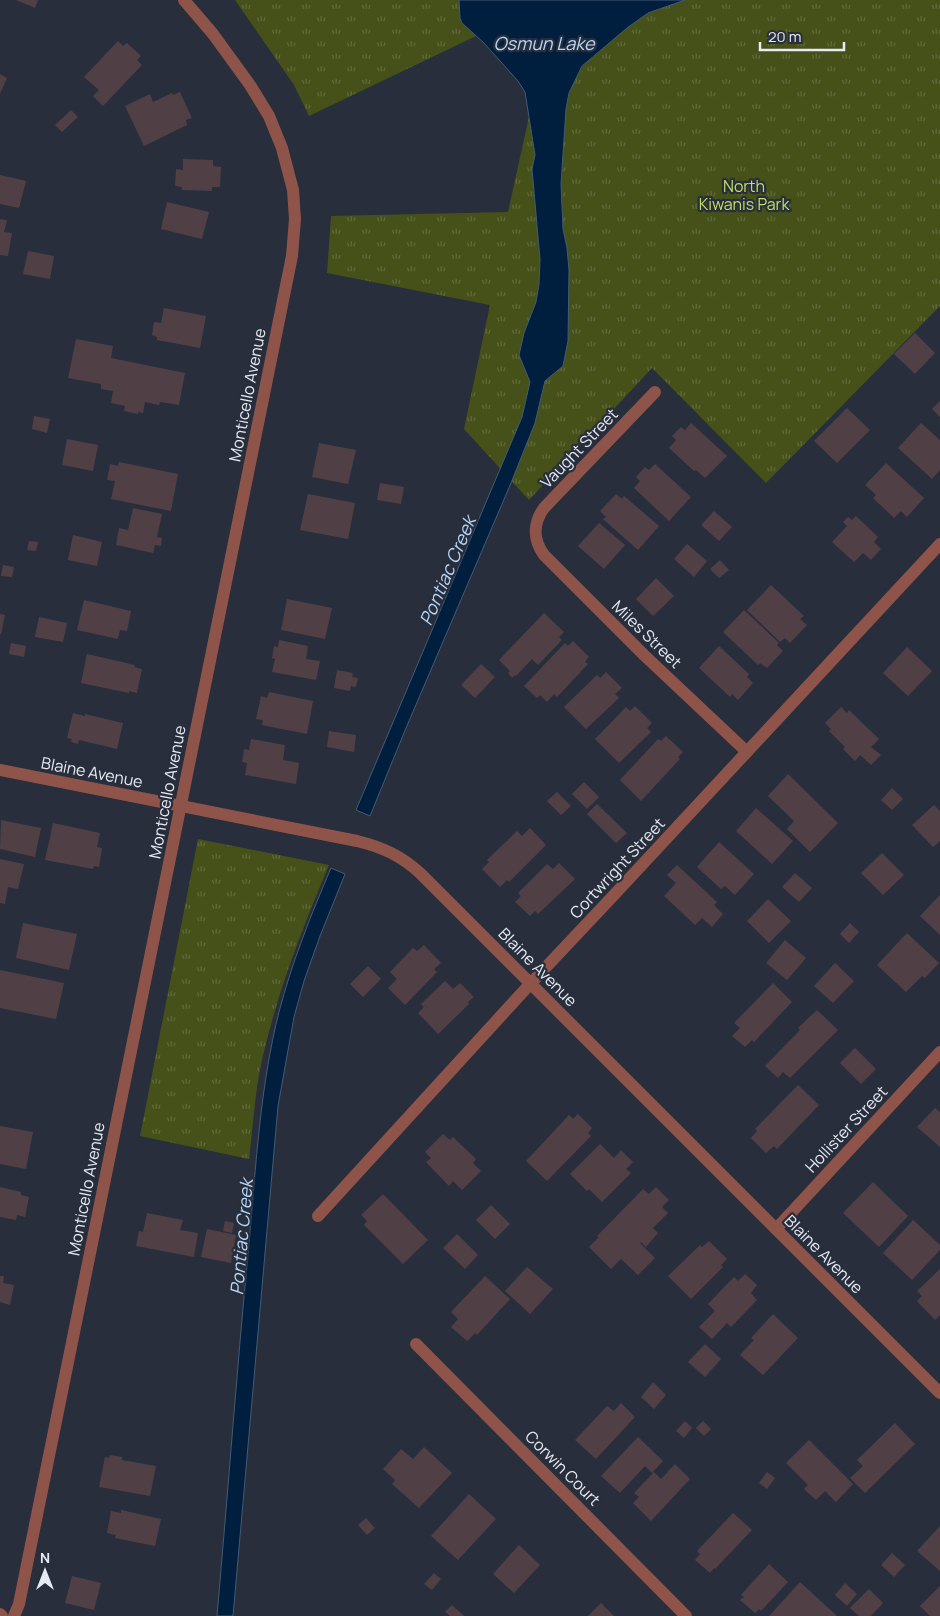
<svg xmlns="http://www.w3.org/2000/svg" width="940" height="1616" viewBox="0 0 940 1616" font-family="Manrope,sans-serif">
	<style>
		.grass { fill: url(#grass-tufts) }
		.water { fill: #001e3e; stroke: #455b74 }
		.building { fill: #504046 }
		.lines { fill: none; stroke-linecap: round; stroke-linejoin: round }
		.lane { stroke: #8f5449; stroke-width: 12 }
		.street { stroke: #8f5449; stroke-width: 12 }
		.labels { text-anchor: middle; stroke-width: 4.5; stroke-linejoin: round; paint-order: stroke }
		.park-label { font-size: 16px; fill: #c4dd63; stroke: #282e3b }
		.street-label { font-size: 16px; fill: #e6eaf3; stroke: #282e3b }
		.water-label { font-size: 18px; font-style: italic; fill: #b5d6f9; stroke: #282e3b }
	</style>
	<defs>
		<pattern id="grass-tufts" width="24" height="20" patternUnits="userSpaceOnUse" patternTransform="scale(1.25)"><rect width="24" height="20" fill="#465119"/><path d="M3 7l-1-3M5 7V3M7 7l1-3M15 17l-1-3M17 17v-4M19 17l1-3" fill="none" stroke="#616a3b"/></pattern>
	</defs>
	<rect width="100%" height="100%" fill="#282e3b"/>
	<g class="grass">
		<polygon points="235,0 551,0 309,116 294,85"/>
		<path d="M 685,0 L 940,0 L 940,306 L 766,483 L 652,368 L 529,500 L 464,429 L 490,305 L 327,273 L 331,216 L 508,212 L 529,117 L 566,108 C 569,94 573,78 583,66 C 596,50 630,22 649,13 C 660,8 673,5 685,0 Z"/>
		<path d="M 198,839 L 329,865 C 302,929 277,993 262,1060 C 255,1091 253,1127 249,1159 L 140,1136 Z"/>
	</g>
	<g class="water">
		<polygon points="459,0 685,0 648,13 627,28 582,66 569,93 566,109 561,184 563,229 567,248 569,270 568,341 563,366 545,381 535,423 511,483 406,728 370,816 356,810 522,417 530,382 519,355 524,333 536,302 539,284 540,259 532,169 535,155 525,92 518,81 484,43 462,23 460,18"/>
		<path d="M 331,868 L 345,874 L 320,936 L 304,981 L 294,1017 L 278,1106 L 233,1616 L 217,1616 C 228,1492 237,1367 249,1243 C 256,1166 260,1087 279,1012 C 292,962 311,915 331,868 Z"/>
	</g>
	<g class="building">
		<polygon points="16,0 38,0 35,8"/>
		<polygon points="118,41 123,46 127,43 141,56 137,60 142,65 103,106 93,96 99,90 84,77"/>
		<polygon points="0,74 7,78 0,94"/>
		<polygon points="180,92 192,118 186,120 187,125 144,146 125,106 150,94 153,102 172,93 173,95"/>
		<polygon points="71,110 78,117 62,132 55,125"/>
		<polygon points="183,159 213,160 213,166 221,167 220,187 212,187 212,191 182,190 182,187 175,186 176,169 183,170"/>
		<polygon points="0,175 26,181 19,208 0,204"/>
		<polygon points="167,202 209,212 202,239 161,229"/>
		<polygon points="0,219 7,220 4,232 12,233 8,256 0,255"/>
		<polygon points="28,251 54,256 50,279 23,274"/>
		<polygon points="164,308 206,316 200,348 157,340 157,337 152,335 154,322 161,323"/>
		<polygon points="915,333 935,353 915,374 894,354"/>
		<polygon points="76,339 113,346 111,358 185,373 179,405 160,402 159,405 145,402 143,413 138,412 138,414 124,411 125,406 111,403 113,391 101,389 101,384 68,378"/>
		<polygon points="940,401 940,417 932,409"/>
		<polygon points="847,408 870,430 837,463 814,441"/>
		<polygon points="34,416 50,419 47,433 32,429"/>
		<polygon points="691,423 727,456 705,478 696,470 694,471 669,448 676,440 672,436 681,427 685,430"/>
		<polygon points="921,423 940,440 940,470 932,479 898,448"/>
		<polygon points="67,439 98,445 93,471 62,465"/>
		<polygon points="319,443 356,450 348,484 312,477"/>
		<polygon points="119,462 178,474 171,511 111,499 115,481 107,480 110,464 118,466"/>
		<polygon points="886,463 924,498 907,517 901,511 894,518 873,498 876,495 865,485"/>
		<polygon points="655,464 691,497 669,521 634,488 640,481 636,477 645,467 649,470"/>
		<polygon points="380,483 404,487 401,504 377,500"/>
		<polygon points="308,494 355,503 348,539 300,530"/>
		<polygon points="616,494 622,499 624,496 659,526 638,550 603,519 606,517 600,511"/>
		<polygon points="133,508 162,514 157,537 162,538 161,546 155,545 153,553 116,545 119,528 128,530"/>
		<polygon points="714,511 732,527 719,541 701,525"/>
		<polygon points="856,516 878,537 874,542 881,549 871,560 863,553 854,562 832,542 847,526 843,522 848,517 852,520"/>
		<polygon points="599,523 625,545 604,569 578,546"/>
		<polygon points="73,535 102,542 97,566 68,560"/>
		<polygon points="29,541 38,542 36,551 27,550"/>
		<polygon points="687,544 707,561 694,577 674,559"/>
		<polygon points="720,560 729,570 719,578 710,569"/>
		<polygon points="3,565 14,567 12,577 1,576"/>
		<polygon points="656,578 674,596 653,616 636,599"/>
		<polygon points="771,585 804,616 800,619 807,625 790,643 785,638 780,642 747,610"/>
		<polygon points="287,599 332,608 325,639 281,630"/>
		<polygon points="84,600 131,611 127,631 120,630 118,639 77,630"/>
		<polygon points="744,610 779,643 777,645 783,651 767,668 760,663 758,665 723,632"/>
		<polygon points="544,613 564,632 559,637 562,640 538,665 532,659 516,676 515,675 512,678 508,673 510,671 499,660"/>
		<polygon points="0,614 5,615 1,634 0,634"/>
		<polygon points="39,617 67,623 63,642 35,637"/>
		<polygon points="279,640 308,646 306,659 320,661 316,680 272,672 275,659 272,658 274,646 278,647"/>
		<polygon points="573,641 589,657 585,662 588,664 557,697 554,694 547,702 540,695 537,698 524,686 565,643 568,646"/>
		<polygon points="11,643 26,646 24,657 9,654"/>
		<polygon points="719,646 749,674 747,677 753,683 738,700 732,694 730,697 699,668"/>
		<polygon points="907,647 932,671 908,696 883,673"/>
		<polygon points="87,654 135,665 134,667 142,669 137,693 129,691 129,693 81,683"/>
		<polygon points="481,664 495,677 475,698 461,685"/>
		<polygon points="337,670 353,673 352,677 358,678 356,687 351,686 350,691 334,688"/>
		<polygon points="606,672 622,688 615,694 619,698 586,729 564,707 597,675 600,678"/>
		<polygon points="269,692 313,701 307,734 262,725 263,720 256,719 261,696 267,698"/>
		<polygon points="635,706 652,723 647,728 651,732 619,763 595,739 626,707 630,711"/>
		<polygon points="841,707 847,713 849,710 879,739 871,747 881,755 871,765 860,755 855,761 843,749 845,747 829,731 831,729 825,723"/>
		<polygon points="73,713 85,716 85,714 123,723 117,749 79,740 78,744 71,742 72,739 67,738"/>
		<polygon points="329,731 356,735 354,752 327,747"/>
		<polygon points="666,736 683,752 678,757 680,759 641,801 620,780 658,739 661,741"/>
		<polygon points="251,739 285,745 283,760 299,763 296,784 245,775 247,763 242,762 244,749 249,750"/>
		<polygon points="788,774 838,823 810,852 787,829 794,821 768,796"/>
		<polygon points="584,782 599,797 587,809 572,794"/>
		<polygon points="892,788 903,799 892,810 881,800"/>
		<polygon points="557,792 571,806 561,815 547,801"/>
		<polygon points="597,804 627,833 616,843 587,814"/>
		<polygon points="934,805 940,811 940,841 933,847 912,825"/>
		<polygon points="756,808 793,841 772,864 736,831"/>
		<polygon points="1,820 41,828 35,857 0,849"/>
		<polygon points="53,823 100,833 97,847 102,848 99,867 94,866 93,869 45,860"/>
		<polygon points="530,828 546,845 509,882 507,880 500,887 482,869 489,862 487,860 517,831 522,836"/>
		<polygon points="719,842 754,874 735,895 725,886 721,889 697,867"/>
		<polygon points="882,853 904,875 883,895 861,873"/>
		<polygon points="0,859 24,864 18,889 8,887 5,904 0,903"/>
		<polygon points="559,863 575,879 538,914 535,911 530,916 515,902 521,896 518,893 547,864 553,869"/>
		<polygon points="677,865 717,902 714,905 723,914 712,927 702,918 695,925 664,896 676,883 667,875"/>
		<polygon points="795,873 812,888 799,902 782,887"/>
		<polygon points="940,895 940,935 920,916"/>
		<polygon points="768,899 791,921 769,943 747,921"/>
		<polygon points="23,923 77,934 69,970 16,958"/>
		<polygon points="850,923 859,932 849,943 840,934"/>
		<polygon points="907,933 939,963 925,978 922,976 906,992 877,965"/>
		<polygon points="785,940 806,958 787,980 766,963"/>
		<polygon points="424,945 441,963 434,969 437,972 405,1005 388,988 397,979 390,972 413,948 417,951"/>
		<polygon points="835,963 854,981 833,1003 814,986"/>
		<polygon points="368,966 381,979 363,997 350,984"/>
		<polygon points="0,970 64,983 56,1019 0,1008"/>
		<polygon points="445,981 453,989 460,983 474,997 468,1002 469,1004 438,1034 418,1013 424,1007 421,1004"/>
		<polygon points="773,983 792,1002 754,1042 752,1040 745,1047 732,1036 740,1028 734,1023"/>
		<polygon points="817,1010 838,1030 790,1078 783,1072 778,1078 765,1066 800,1030 798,1028"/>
		<polygon points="855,1048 876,1069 861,1084 840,1063"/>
		<polygon points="798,1085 819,1105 777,1149 774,1146 766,1153 751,1138 757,1131 755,1129"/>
		<polygon points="935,1108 940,1112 940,1147 917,1127"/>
		<polygon points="578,1114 592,1128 588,1133 591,1136 547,1181 526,1161 569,1115 573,1119"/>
		<polygon points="0,1126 33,1132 26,1169 0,1164"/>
		<polygon points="443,1134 450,1140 453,1137 476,1159 473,1163 481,1171 462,1190 453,1181 449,1186 426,1162 431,1158 425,1152"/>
		<polygon points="600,1144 614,1158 621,1150 633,1162 626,1169 631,1173 602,1202 589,1189 587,1191 570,1174"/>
		<polygon points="873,1182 908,1216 879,1247 843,1213"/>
		<polygon points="0,1187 21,1192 21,1195 29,1197 25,1217 17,1215 16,1220 0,1217"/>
		<polygon points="656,1187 669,1200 662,1207 668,1213 653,1228 658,1233 646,1247 641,1242 640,1243 655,1258 638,1275 621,1259 611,1269 589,1247 599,1237 597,1236 643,1189 649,1194"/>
		<polygon points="383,1194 428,1240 403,1264 364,1225 367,1221 361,1215"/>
		<polygon points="491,1205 510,1224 495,1239 476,1220"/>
		<polygon points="147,1213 183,1220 180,1230 198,1233 194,1257 136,1246 139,1231 143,1232"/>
		<polygon points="913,1220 940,1245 940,1250 912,1280 883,1253"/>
		<polygon points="225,1221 234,1223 232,1233 223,1231"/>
		<polygon points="207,1229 236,1235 231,1263 201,1257"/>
		<polygon points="457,1234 478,1255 465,1269 443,1248"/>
		<polygon points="709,1241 727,1259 721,1265 723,1267 691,1299 668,1276 700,1245 702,1247"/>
		<polygon points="527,1267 553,1289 530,1314 505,1291"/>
		<polygon points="940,1269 940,1315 935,1320 917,1301 922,1296 917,1291"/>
		<polygon points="745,1274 757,1285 751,1293 757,1300 731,1327 727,1323 712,1339 699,1327 715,1311 708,1304 734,1277 738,1281"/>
		<polygon points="0,1276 4,1276 3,1283 14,1285 10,1305 0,1302"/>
		<polygon points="485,1276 510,1299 477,1335 475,1333 467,1341 451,1327 458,1319 451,1312"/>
		<polygon points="773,1314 798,1338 763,1375 740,1355 754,1340 751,1338"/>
		<polygon points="705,1344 721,1359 705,1377 688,1362"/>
		<polygon points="653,1382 666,1395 654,1409 641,1397"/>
		<polygon points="621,1403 635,1417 596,1459 575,1440 607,1406 614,1411"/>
		<polygon points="685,1421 692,1428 684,1438 676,1431"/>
		<polygon points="703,1421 711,1429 704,1436 696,1428"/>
		<polygon points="895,1423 915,1444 865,1493 850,1478 863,1466 857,1460"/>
		<polygon points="638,1437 663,1461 652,1473 645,1466 620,1493 601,1476"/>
		<polygon points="809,1440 853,1484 836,1502 825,1491 816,1500 804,1489 808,1485 786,1463"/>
		<polygon points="424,1447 452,1473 419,1508 392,1484 395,1480 383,1469 401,1449 413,1459"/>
		<polygon points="110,1455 122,1457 122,1460 156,1466 150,1496 99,1487 105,1457 109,1458"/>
		<polygon points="675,1464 690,1479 651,1521 633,1503 639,1497 634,1493 654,1472 661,1479"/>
		<polygon points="767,1472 775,1478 767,1489 759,1483"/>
		<polygon points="469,1494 496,1519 458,1560 431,1536"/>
		<polygon points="121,1510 161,1519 155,1546 115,1538 116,1535 107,1533 111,1511 121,1513"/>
		<polygon points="733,1513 752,1530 715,1569 714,1568 710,1573 695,1560 700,1554 697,1551"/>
		<polygon points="366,1518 375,1528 367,1535 358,1525"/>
		<polygon points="940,1526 940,1571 917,1551"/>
		<polygon points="519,1545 540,1565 514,1593 493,1574"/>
		<polygon points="892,1553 905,1565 894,1577 881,1565"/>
		<polygon points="769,1564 788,1582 761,1611 759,1609 755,1613 740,1600 744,1597 741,1595"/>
		<polygon points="434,1573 441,1579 432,1590 424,1584"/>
		<polygon points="72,1576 101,1583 94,1610 65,1603"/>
		<polygon points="800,1582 837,1616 769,1616"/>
		<polygon points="845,1583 857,1594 847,1606 835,1595"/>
		<polygon points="940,1586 940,1616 930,1616 920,1606"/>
		<polygon points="869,1589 883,1603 871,1616 859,1616 850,1608"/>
		<polygon points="601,1603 614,1616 588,1616"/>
		<polygon points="452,1605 464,1616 450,1616 445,1612"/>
	</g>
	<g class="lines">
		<polyline class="lane" points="0,1614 2,1616"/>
		<g class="street">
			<path d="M 655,392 L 544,508 C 533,523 533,540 544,555 L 644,655 L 747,752"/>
			<path d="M 0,770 L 357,841 C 382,847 402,856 421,874 L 940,1393"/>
			<polyline points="318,1216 531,983 613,896 940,544"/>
			<polyline points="776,1229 940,1052"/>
			<polyline points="416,1344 686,1616"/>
			<polyline points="14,1616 19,1604 292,256 295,219 293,190 282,148 269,116 250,85 213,34 184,0"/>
		</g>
	</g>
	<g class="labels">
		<g class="park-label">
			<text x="744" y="192">North<tspan x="744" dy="18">Kiwanis Park</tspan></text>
		</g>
		<g class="street-label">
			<text transform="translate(247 395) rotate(-79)" y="6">Monticello Avenue</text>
			<text transform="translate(579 448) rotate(-46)" y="6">Vaught Street</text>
			<text transform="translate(647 634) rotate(44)" y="6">Miles Street</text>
			<text transform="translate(92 772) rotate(11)" y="6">Blaine Avenue</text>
			<text transform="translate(167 792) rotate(-79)" y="6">Monticello Avenue</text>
			<text transform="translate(617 868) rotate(-47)" y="6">Cortwright Street</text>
			<text transform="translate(538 967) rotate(45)" y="6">Blaine Avenue</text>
			<text transform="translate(846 1129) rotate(-47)" y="6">Hollister Street</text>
			<text transform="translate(86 1189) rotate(-79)" y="6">Monticello Avenue</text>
			<text transform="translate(824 1254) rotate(45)" y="6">Blaine Avenue</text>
			<text transform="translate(563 1468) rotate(45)" y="6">Corwin Court</text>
		</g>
		<g class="water-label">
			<text x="544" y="50">Osmun Lake</text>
			<text transform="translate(448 571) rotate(-67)" y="6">Pontiac Creek</text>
			<text transform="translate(242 1237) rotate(-85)" y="6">Pontiac Creek</text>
		</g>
	</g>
	<g transform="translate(45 1571)" stroke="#282e3b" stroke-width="4" paint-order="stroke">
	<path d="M0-4L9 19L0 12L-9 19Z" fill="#e6eaf3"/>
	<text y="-8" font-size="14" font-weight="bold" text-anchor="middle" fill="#e6eaf3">N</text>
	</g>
	<path d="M760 42v8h84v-8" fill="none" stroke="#e6eaf3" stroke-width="2.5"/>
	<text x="768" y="42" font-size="15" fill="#e6eaf3" stroke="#282e3b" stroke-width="4" paint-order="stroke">20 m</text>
</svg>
